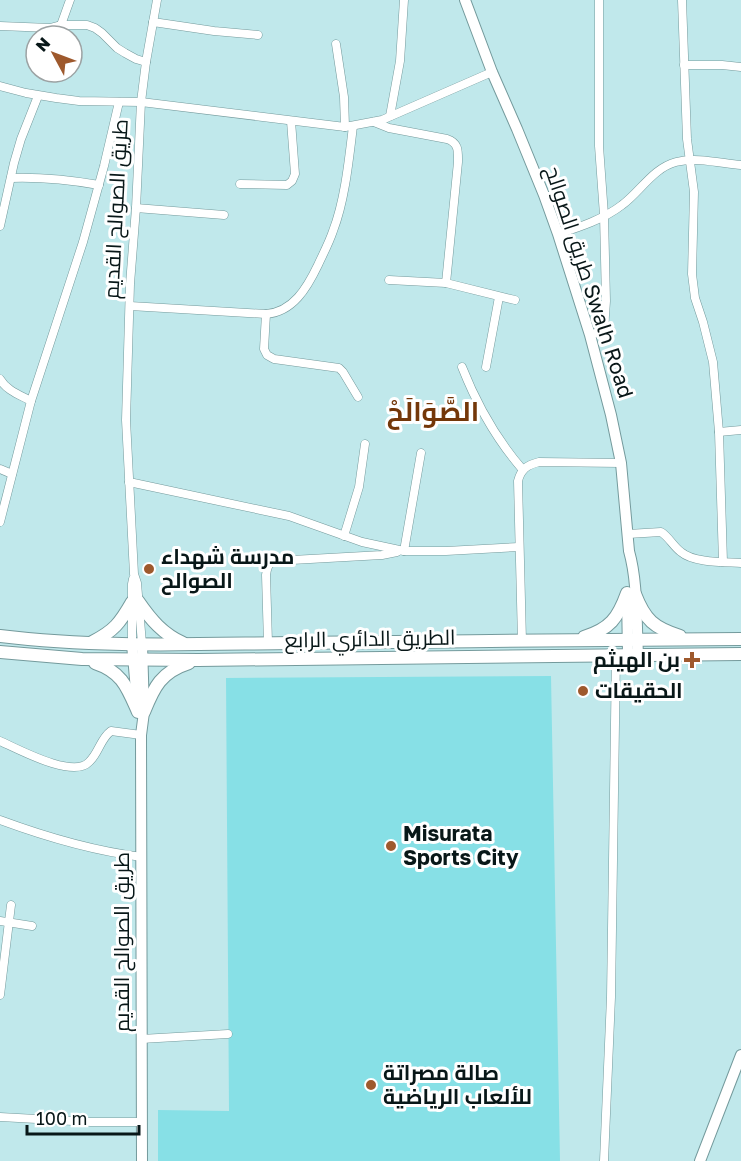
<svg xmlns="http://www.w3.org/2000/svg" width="741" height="1161" viewBox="0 0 741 1161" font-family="'Golos Text',Cairo,sans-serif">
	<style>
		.green { fill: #87e0e6 }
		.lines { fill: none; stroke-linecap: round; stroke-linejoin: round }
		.street-casing { stroke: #749a9c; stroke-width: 9 }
		.secondary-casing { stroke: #749a9c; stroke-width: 12 }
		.primary-casing { stroke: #749a9c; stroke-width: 14 }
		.street { stroke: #fff; stroke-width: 8 }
		.secondary { stroke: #fff; stroke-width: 10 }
		.primary { stroke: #fff; stroke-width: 12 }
		.poi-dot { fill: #9e592d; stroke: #fff; stroke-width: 2 }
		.labels { text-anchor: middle; stroke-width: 6; stroke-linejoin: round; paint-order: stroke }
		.street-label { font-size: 21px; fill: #081718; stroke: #fff }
		.poi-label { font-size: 21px; font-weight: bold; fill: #081718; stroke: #fff; text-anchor: start }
		.district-label { font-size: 27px; font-weight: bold; fill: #733709; stroke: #fff }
	</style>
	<rect width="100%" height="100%" fill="#c0e8eb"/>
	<polygon class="green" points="551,676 560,1161 158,1161 158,1110 229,1111 226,678"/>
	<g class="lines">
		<g class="street-casing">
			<g id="street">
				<polyline points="682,0 687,139 694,192 692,274 695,298 703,322 713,362 719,432 723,562"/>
				<polyline points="153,22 214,31 258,35"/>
				<polyline points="61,25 70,0"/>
				<polyline points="0,26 50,28 61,25 87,25 95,28 102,33 117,48 125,53 136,59 146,62"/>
				<polyline points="336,44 344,97 345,127"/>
				<polyline points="684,65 722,65 741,67"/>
				<polyline points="0,86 26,93 56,98 79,101 141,102 345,127 382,120 492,72"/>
				<polyline points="390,116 400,61 404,0"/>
				<path d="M 374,122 L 389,128 L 447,139 C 459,143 458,151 458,162 L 446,283"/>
				<path d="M 11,178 C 40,177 70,180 99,185"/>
				<polyline points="240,184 287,185 292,181 295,174 291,121"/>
				<polyline points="136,208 224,215"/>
				<polyline points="0,226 14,163 21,139 38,96"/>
				<path d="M 558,234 C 580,227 604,219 622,205 C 640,192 653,168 676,162 C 696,157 720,163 741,165"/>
				<polyline points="389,280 446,283 515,300"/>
				<path d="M 130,306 L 266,314 C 293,312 307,288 318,265 C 323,254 329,243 333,231 C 345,200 349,159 353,126"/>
				<polyline points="266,314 264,349 267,355 274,359 339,368 343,372 358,397"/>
				<polyline points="590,335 604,330 606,301 604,215 599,146 599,0"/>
				<path d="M 462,367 C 477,405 496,439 523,470"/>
				<polyline points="486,367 499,297"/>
				<path d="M 0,379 C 7,391 20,395 31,401"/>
				<polyline points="719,432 741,430"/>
				<polyline points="0,469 12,474"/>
				<polyline points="129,482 289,516 362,542 404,551 446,551 519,547"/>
				<polyline points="0,522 31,401 83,242 104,166 119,102"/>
				<path d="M 628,534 L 661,532 C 669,537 673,546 681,552 C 694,563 724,562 741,563"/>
				<polyline points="344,536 359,487 365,444"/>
				<polyline points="404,551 421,453"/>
				<path d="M 522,641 L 518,481 C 521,469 527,465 539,462 L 621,463"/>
				<path d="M 268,643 L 266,575 C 267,568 268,564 274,561 L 382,555 L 397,552"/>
				<polyline points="132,644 132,584 133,579"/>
				<polyline points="142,644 137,583 134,574 126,420 130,284 136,208 141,102 146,62 157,0"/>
				<path d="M 0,741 C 18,749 73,779 89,762 C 99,753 100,739 111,731 L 141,735"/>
				<path d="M 0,820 C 46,837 94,851 142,857"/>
				<polyline points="0,921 32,926"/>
				<polyline points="0,995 11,905"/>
				<polyline points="141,1039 228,1034"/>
				<polyline points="0,1117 91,1122 142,1122"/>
				<polyline points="604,1161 611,997 616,655"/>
			</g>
		</g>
		<g class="secondary-casing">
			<g id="secondary">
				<path d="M 465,0 L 492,72 L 517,129 L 544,195 L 558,234 L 590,335 L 611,415 L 621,463 L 629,551 C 638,583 636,621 638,654"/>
				<polyline points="627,596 628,655"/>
				<polyline points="132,644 137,702"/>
				<polyline points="142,1161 141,735 144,712 142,644"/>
				<polyline points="700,1161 741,1055"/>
			</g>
		</g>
		<g class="primary-casing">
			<g id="primary">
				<path d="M 635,594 C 645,620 654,628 680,636"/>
				<path d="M 138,601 C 151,620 163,634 183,643"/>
				<path d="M 0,636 C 96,648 194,644 291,643 C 441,642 591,639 741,639"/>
				<path d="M 584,637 C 610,629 618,618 627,593"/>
				<path d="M 92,642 C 114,631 120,623 132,602"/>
				<polyline points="0,652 82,659 198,660 741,654"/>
				<path d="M 95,663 C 122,672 127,687 138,712"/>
				<path d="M 144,712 C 154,687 161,672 189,663"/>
			</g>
		</g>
		<use href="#street" class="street"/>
		<use href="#secondary" class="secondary"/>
		<use href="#primary" class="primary"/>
	</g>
	<g class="poi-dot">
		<circle cx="149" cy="569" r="6"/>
		<path d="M689 651h6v6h6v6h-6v6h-6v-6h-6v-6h6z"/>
		<circle cx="583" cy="691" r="6"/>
		<circle cx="391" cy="846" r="6"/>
		<circle cx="371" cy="1085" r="6"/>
	</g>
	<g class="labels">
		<g class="street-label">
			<text transform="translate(116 209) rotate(-87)" y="7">طريق الصوالح القديم</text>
			<text transform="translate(589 282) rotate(72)" y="7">طريق الصوالح Swalh Road</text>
			<text transform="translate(370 639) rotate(-1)" y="7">الطريق الدائري الرابع</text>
			<text transform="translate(122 942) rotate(-90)" y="7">طريق الصوالح القديم</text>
		</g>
		<g class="poi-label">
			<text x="161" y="564">مدرسة شهداء<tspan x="161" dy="24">الصوالح</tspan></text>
			<text x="680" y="667" text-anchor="end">بن الهيثم</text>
			<text x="595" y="698">الحقيقات</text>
			<text x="403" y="841">Misurata<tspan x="403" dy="24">Sports City</tspan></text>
			<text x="383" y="1080">صالة مصراتة<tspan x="383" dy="24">للألعاب الرياضية</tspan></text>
		</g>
		<g class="district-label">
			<text x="433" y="421">الصَّوَالَحْ</text>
		</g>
	</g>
	<g transform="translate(54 54) rotate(311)"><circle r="28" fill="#ffffff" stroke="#9ca2a3" stroke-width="1.5"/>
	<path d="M0-4.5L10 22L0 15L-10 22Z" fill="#9e592d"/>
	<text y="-9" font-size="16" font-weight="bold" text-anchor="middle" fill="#081718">N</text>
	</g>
	<path d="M27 1125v9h112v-9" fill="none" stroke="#081718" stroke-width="3"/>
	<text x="36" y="1125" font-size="18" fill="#081718" stroke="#ffffff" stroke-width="4.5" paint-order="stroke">100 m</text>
</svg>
